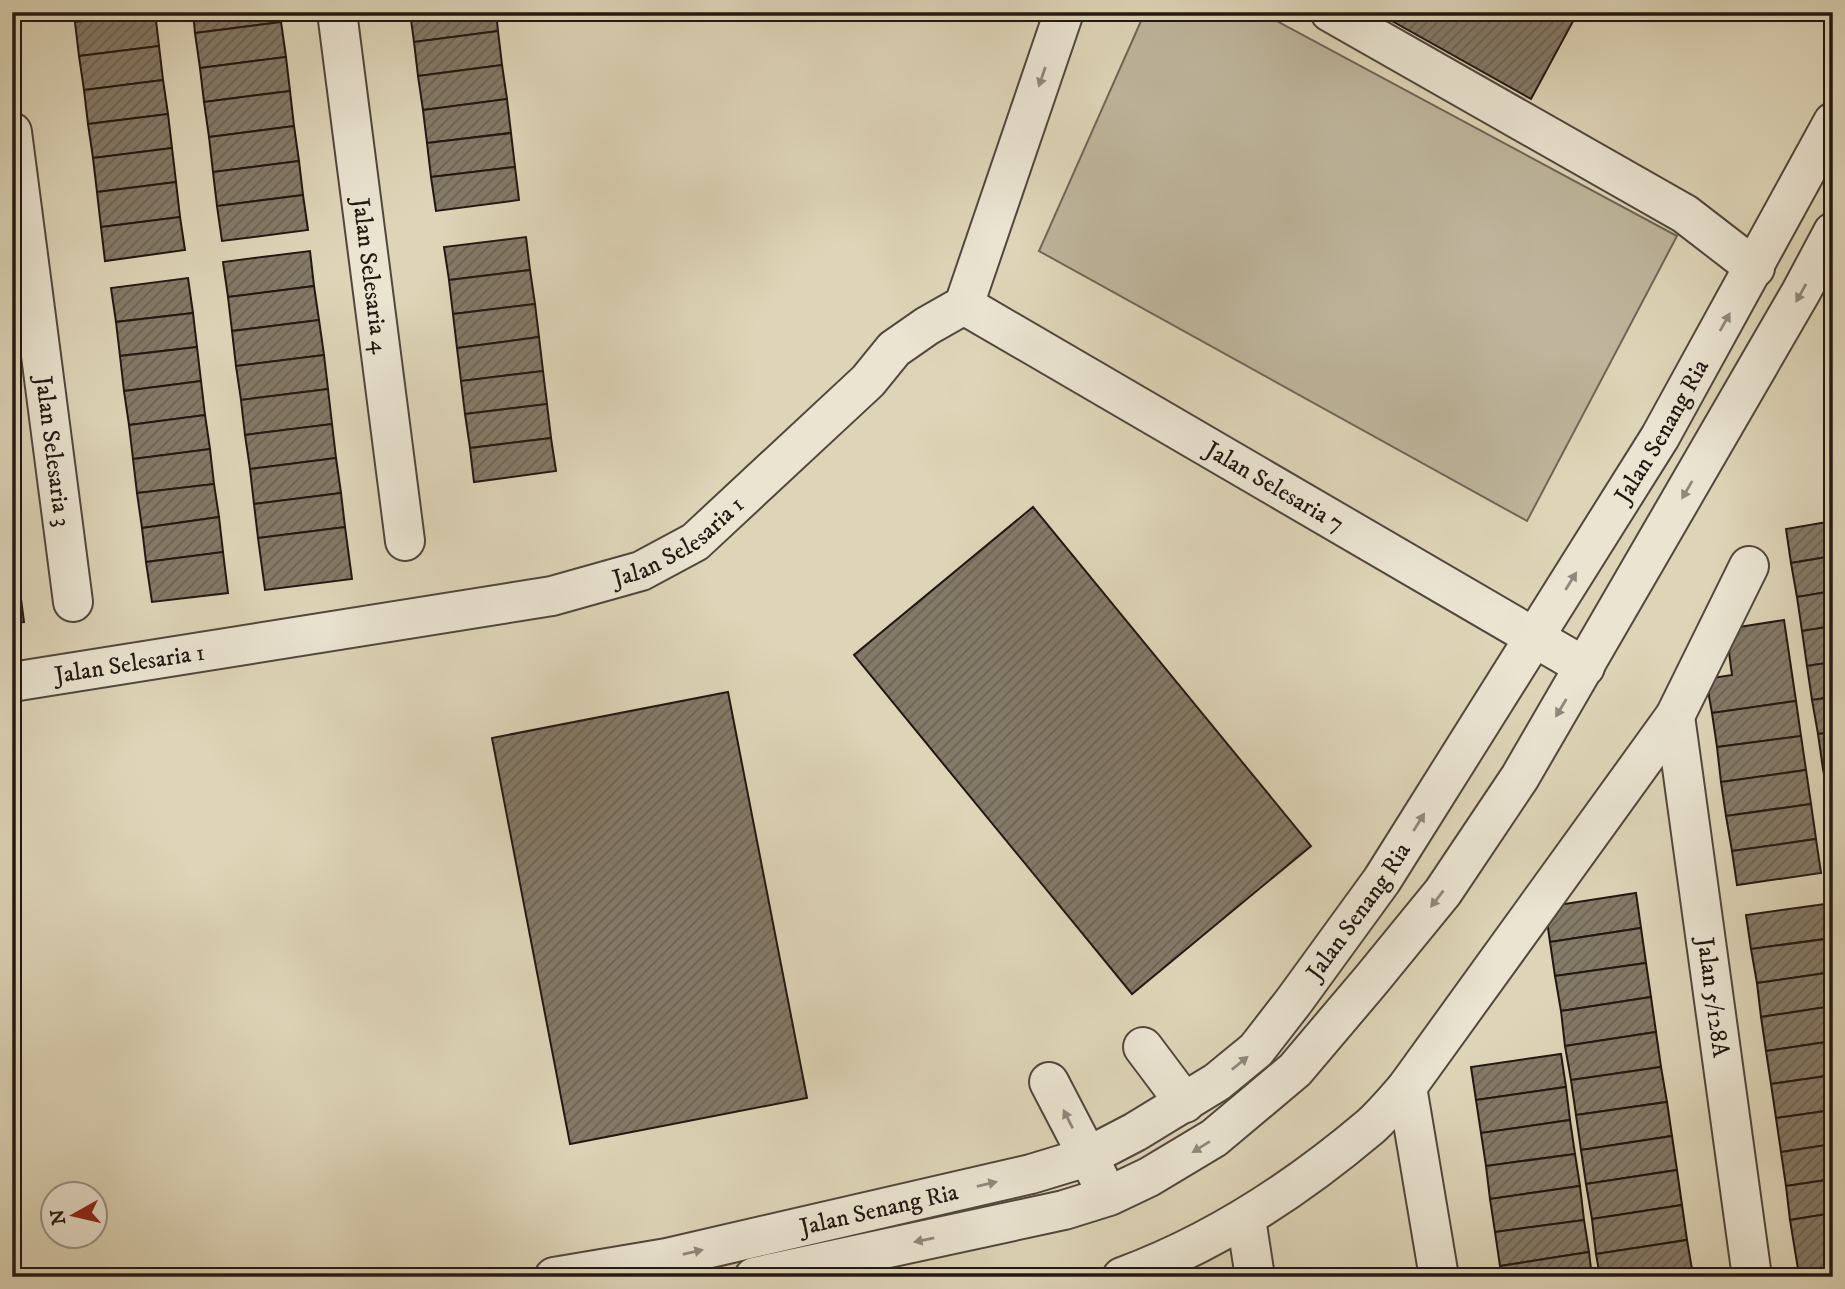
<svg xmlns="http://www.w3.org/2000/svg" width="1845" height="1289" viewBox="0 0 1845 1289" font-family="'IM FELL DW Pica',serif">
	<style>
		.grass { fill: #beb59c; stroke: #706657; stroke-width: 2 }
		.building { fill: url(#building-hatch); stroke: #221812; stroke-width: 2 }
		.lines { fill: none; stroke-linecap: round; stroke-linejoin: round }
		.minor-casing { stroke: #51473c; stroke-width: 42 }
		.minor { stroke: #eae4d1; stroke-width: 38 }
		.oneway { fill: #90887b }
		.labels { text-anchor: middle; stroke-width: 6; stroke-linejoin: round; paint-order: stroke }
		.street-label { font-size: 24px; fill: #221812; stroke: #eae4d1 }
	</style>
	<defs>
		<pattern id="building-hatch" width="6" height="6" patternUnits="userSpaceOnUse" patternTransform="scale(1.75)"><rect width="6" height="6" fill="#847a68"/><path d="M-1 1l2-2M0 6l6-6M5 7l2-2" fill="none" stroke="#6c6354"/></pattern>
	</defs>
	<rect width="100%" height="100%" fill="#ded5b8"/>
	<filter id="stains"><feTurbulence type="fractalNoise" baseFrequency=".00286" numOctaves="4"/><feColorMatrix values="0 0 0 0 .2 0 0 0 0 .09 0 0 0 0 .02 0 0 0 .5 -.17"/></filter>
	<radialGradient id="worn" r=".72"><stop offset=".6" stop-color="#630" stop-opacity="0"/><stop offset="1" stop-color="#630" stop-opacity=".3"/></radialGradient>
	<polygon class="grass" points="1145,12 1260,12 1677,236 1527,521 1039,251"/>
	<g class="building">
		<polygon points="74,12 155,12 75,22"/>
		<polygon points="155,12 159,46 79,56 75,22"/>
		<polygon points="193,12 280,12 281,22 195,33"/>
		<polygon points="410,12 496,12 498,31 414,42"/>
		<polygon points="1376,12 1578,12 1531,99"/>
		<polygon points="281,22 286,57 200,68 195,33"/>
		<polygon points="498,31 502,65 418,76 414,42"/>
		<polygon points="159,46 163,80 84,90 79,56"/>
		<polygon points="286,57 290,91 204,102 200,68"/>
		<polygon points="502,65 507,99 423,110 418,76"/>
		<polygon points="163,80 168,114 88,124 84,90"/>
		<polygon points="290,91 294,126 209,137 204,102"/>
		<polygon points="507,99 511,133 427,143 423,110"/>
		<polygon points="168,114 172,148 93,158 88,124"/>
		<polygon points="294,126 299,161 213,172 209,137"/>
		<polygon points="511,133 515,167 431,177 427,143"/>
		<polygon points="172,148 176,182 97,192 93,158"/>
		<polygon points="299,161 303,195 217,206 213,172"/>
		<polygon points="515,167 519,200 436,211 431,177"/>
		<polygon points="176,182 180,217 101,227 97,192"/>
		<polygon points="303,195 308,230 222,241 217,206"/>
		<polygon points="180,217 185,250 105,261 101,227"/>
		<polygon points="526,237 530,270 449,280 444,247"/>
		<polygon points="310,251 314,286 228,297 223,262"/>
		<polygon points="530,270 535,304 453,314 449,280"/>
		<polygon points="188,278 193,313 116,322 111,288"/>
		<polygon points="314,286 319,320 232,331 228,297"/>
		<polygon points="535,304 539,337 457,348 453,314"/>
		<polygon points="193,313 197,347 120,356 116,322"/>
		<polygon points="319,320 324,355 236,366 232,331"/>
		<polygon points="539,337 543,371 461,381 457,348"/>
		<polygon points="197,347 201,381 124,391 120,356"/>
		<polygon points="324,355 328,389 241,400 236,366"/>
		<polygon points="543,371 547,404 465,414 461,381"/>
		<polygon points="201,381 205,415 129,425 124,391"/>
		<polygon points="328,389 332,424 245,435 241,400"/>
		<polygon points="547,404 551,438 470,448 465,414"/>
		<polygon points="205,415 210,449 133,459 129,425"/>
		<polygon points="332,424 336,458 250,469 245,435"/>
		<polygon points="551,438 556,471 474,482 470,448"/>
		<polygon points="210,449 214,484 137,493 133,459"/>
		<polygon points="336,458 341,493 254,504 250,469"/>
		<polygon points="214,484 219,517 142,528 137,493"/>
		<polygon points="341,493 345,527 258,538 254,504"/>
		<polygon points="1033,507 1311,846 1132,994 854,655"/>
		<polygon points="219,517 223,552 146,562 142,528"/>
		<polygon points="1833,521 1833,556 1791,563 1786,529"/>
		<polygon points="345,527 352,579 265,590 258,538"/>
		<polygon points="12,543 18,576 12,577"/>
		<polygon points="223,552 228,593 152,602 146,562"/>
		<polygon points="1833,556 1833,591 1797,597 1791,563"/>
		<polygon points="18,576 24,622 12,623 12,577"/>
		<polygon points="1833,591 1833,626 1802,631 1797,597"/>
		<polygon points="1784,620 1796,701 1712,713 1706,679 1732,675 1726,629"/>
		<polygon points="1833,626 1833,662 1807,666 1802,631"/>
		<polygon points="1833,662 1833,697 1812,700 1807,666"/>
		<polygon points="728,692 807,1098 570,1144 492,738"/>
		<polygon points="1833,697 1833,732 1818,734 1812,700"/>
		<polygon points="1796,701 1801,736 1717,747 1712,713"/>
		<polygon points="1833,732 1833,767 1823,769 1818,734"/>
		<polygon points="1801,736 1806,770 1721,782 1717,747"/>
		<polygon points="1833,767 1833,802 1829,803 1823,769"/>
		<polygon points="1806,770 1811,804 1726,816 1721,782"/>
		<polygon points="1811,804 1816,839 1732,851 1726,816"/>
		<polygon points="1816,839 1821,873 1737,885 1732,851"/>
		<polygon points="1636,893 1641,928 1550,942 1545,907"/>
		<polygon points="1833,903 1833,938 1751,949 1746,915"/>
		<polygon points="1641,928 1646,963 1555,976 1550,942"/>
		<polygon points="1833,938 1833,972 1757,983 1751,949"/>
		<polygon points="1646,963 1651,997 1561,1011 1555,976"/>
		<polygon points="1833,972 1833,1006 1761,1017 1757,983"/>
		<polygon points="1651,997 1656,1032 1565,1046 1561,1011"/>
		<polygon points="1833,1006 1833,1041 1766,1051 1761,1017"/>
		<polygon points="1656,1032 1661,1067 1571,1080 1565,1046"/>
		<polygon points="1833,1041 1833,1075 1771,1084 1766,1051"/>
		<polygon points="1561,1054 1566,1087 1476,1100 1471,1067"/>
		<polygon points="1661,1067 1667,1102 1576,1115 1571,1080"/>
		<polygon points="1833,1075 1833,1110 1776,1118 1771,1084"/>
		<polygon points="1566,1087 1570,1120 1481,1133 1476,1100"/>
		<polygon points="1667,1102 1672,1136 1581,1150 1576,1115"/>
		<polygon points="1833,1110 1833,1144 1781,1152 1776,1118"/>
		<polygon points="1570,1120 1575,1154 1486,1166 1481,1133"/>
		<polygon points="1672,1136 1677,1170 1586,1184 1581,1150"/>
		<polygon points="1833,1144 1833,1179 1786,1186 1781,1152"/>
		<polygon points="1575,1154 1580,1186 1490,1199 1486,1166"/>
		<polygon points="1677,1170 1682,1205 1592,1219 1586,1184"/>
		<polygon points="1833,1179 1833,1213 1790,1220 1786,1186"/>
		<polygon points="1580,1186 1584,1220 1495,1232 1490,1199"/>
		<polygon points="1682,1205 1687,1240 1596,1254 1592,1219"/>
		<polygon points="1833,1213 1833,1270 1799,1275 1790,1220"/>
		<polygon points="1584,1220 1589,1252 1500,1266 1495,1232"/>
		<polygon points="1687,1240 1693,1275 1679,1277 1600,1277 1596,1254"/>
		<polygon points="1589,1252 1592,1277 1501,1277 1500,1266"/>
	</g>
	<g class="lines">
		<g class="minor-casing">
			<g id="minor">
				<path id="s1" d="M 337,12 L 405,541"/>
				<polyline points="1330,12 1685,214 1755,268"/>
				<path id="s2" d="M 12,132 L 73,602"/>
				<path id="s3" d="M 964,305 L 1585,667"/>
				<path id="s4" d="M 12,682 L 552,596 L 641,571 L 695,542 L 868,381 L 894,349 L 927,326 L 964,305 L 1064,12"/>
				<path id="s5" d="M 1675,716 L 1752,1277"/>
				<polyline points="1143,1047 1185,1103"/>
				<polyline points="1049,1082 1099,1178"/>
				<polyline points="1407,1087 1439,1277"/>
				<polyline points="1246,1219 1255,1277"/>
				<path id="s6" d="M 554,1277 L 667,1258 L 1031,1174 L 1087,1157 L 1135,1132 L 1217,1082 L 1256,1050 L 1294,1001 L 1382,880 L 1660,437 L 1833,122"/>
				<polyline points="754,1277 1064,1210 1109,1196 1149,1177 1214,1138 1295,1070 1372,979 1443,892 1520,777 1801,292 1833,232"/>
				<path d="M 1122,1277 C 1212,1244 1298,1188 1371,1126 C 1384,1114 1396,1100 1407,1087 L 1675,716 L 1749,566"/>
			</g>
		</g>
		<use href="#minor" class="minor"/>
	</g>
	<defs><path id="oneway-solid" d="M-6-.8H1V-3.2L6.5 0L1 3.2V.8H-6Z" transform="scale(1.75)"/></defs>
	<g class="oneway">
		<use href="#oneway-solid" transform="translate(1042 77) rotate(109)"/>
		<use href="#oneway-solid" transform="translate(1801 293) rotate(119)"/>
		<use href="#oneway-solid" transform="translate(1725 322) rotate(-61)"/>
		<use href="#oneway-solid" transform="translate(1687 490) rotate(120)"/>
		<use href="#oneway-solid" transform="translate(1571 581) rotate(-58)"/>
		<use href="#oneway-solid" transform="translate(1561 708) rotate(121)"/>
		<use href="#oneway-solid" transform="translate(1419 822) rotate(-58)"/>
		<use href="#oneway-solid" transform="translate(1437 899) rotate(128)"/>
		<use href="#oneway-solid" transform="translate(1240 1063) rotate(-39)"/>
		<use href="#oneway-solid" transform="translate(1068 1119) rotate(-117)"/>
		<use href="#oneway-solid" transform="translate(1201 1147) rotate(148)"/>
		<use href="#oneway-solid" transform="translate(987 1184) rotate(-13)"/>
		<use href="#oneway-solid" transform="translate(924 1240) rotate(168)"/>
		<use href="#oneway-solid" transform="translate(693 1252) rotate(-13)"/>
	</g>
	<g class="labels">
		<g class="street-label">
			<text dy="8" stroke="none"><textPath href="#s1" startOffset="266">Jalan Selesaria 4</textPath></text>
			<text dy="8" stroke="none"><textPath href="#s6" startOffset="1488">Jalan Senang Ria</textPath></text>
			<text dy="8" stroke="none"><textPath href="#s2" startOffset="322">Jalan Selesaria 3</textPath></text>
			<text dy="8" stroke="none"><textPath href="#s3" startOffset="360">Jalan Selesaria 7</textPath></text>
			<text dy="8" stroke="none"><textPath href="#s4" startOffset="686">Jalan Selesaria 1</textPath></text>
			<text dy="8" stroke="none"><textPath href="#s4" startOffset="119">Jalan Selesaria 1</textPath></text>
			<text dy="8" stroke="none"><textPath href="#s6" startOffset="920">Jalan Senang Ria</textPath></text>
			<text dy="8" stroke="none"><textPath href="#s5" startOffset="284">Jalan 5/128A</textPath></text>
			<text dy="8" stroke="none"><textPath href="#s6" startOffset="332">Jalan Senang Ria</textPath></text>
		</g>
	</g>
	<rect width="1845" height="1289" fill="none" stroke="#ded5b8" stroke-width="42"/>
	<rect x="14" y="14" width="1817" height="1261" fill="none" stroke="#221812" stroke-width="3.5"/>
	<rect x="21" y="21" width="1803" height="1247" fill="none" stroke="#221812" stroke-width="2"/>
	<g transform="translate(74 1215) rotate(262)"><circle r="33" fill="#eae4d1" stroke="#9a9285" stroke-width="2"/>
	<path d="M0-5L12 26L0 18L-12 26Z" fill="#8f2418"/>
	<text y="-10" font-size="19" font-weight="bold" text-anchor="middle" fill="#221812">N</text>
	</g>
	<rect width="100%" height="100%" filter="url(#stains)"/>
	<rect width="100%" height="100%" fill="url(#worn)"/>
</svg>
